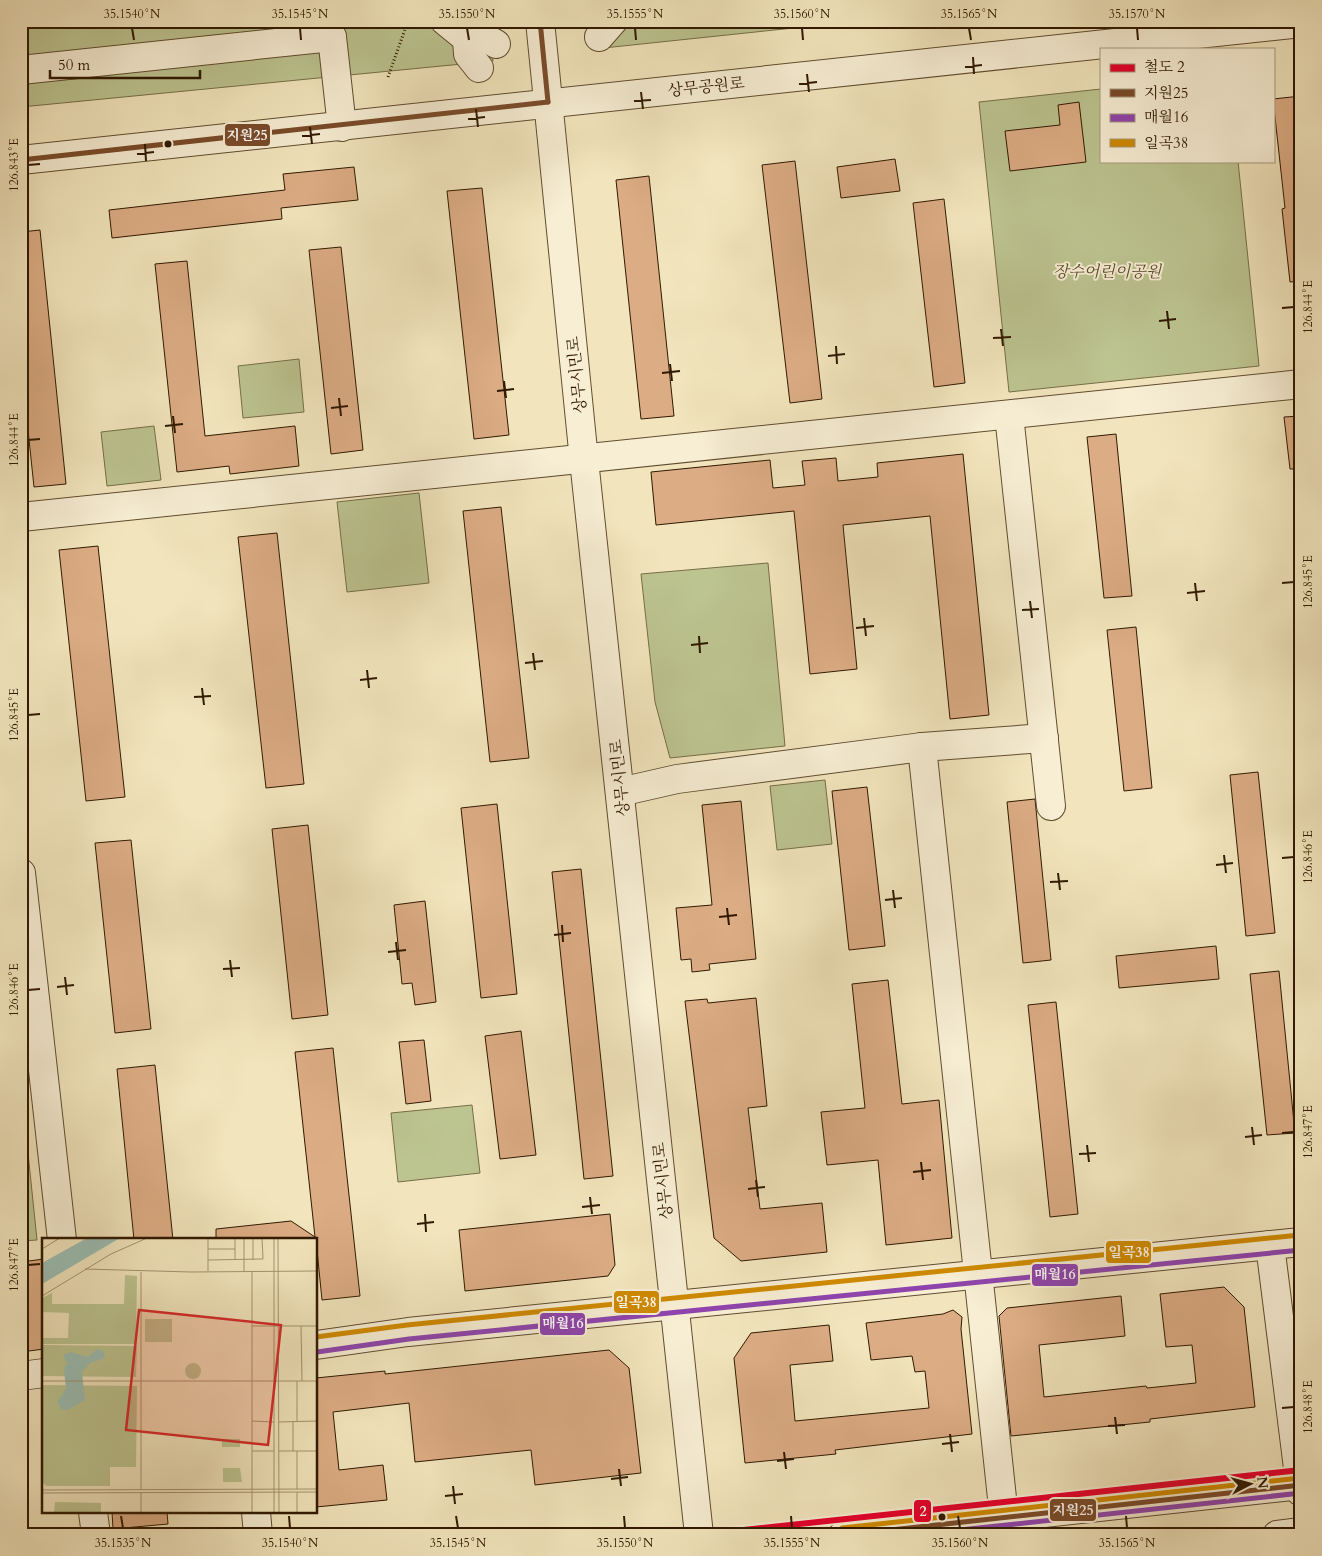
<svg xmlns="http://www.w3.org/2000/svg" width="1322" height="1556" viewBox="0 0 1322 1556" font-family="Cardo,'Noto Serif KR',serif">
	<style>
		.green { fill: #bcc490; stroke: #766e48 }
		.building { fill: #dcac84; stroke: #301900 }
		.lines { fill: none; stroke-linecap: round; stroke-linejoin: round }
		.minor-casing { stroke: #604c2f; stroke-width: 30 }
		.path { stroke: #301900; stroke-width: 3; stroke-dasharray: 1 2.5; stroke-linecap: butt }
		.minor { stroke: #f7eed4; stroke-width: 28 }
		.bus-1-casing { stroke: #f7eed4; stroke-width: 9 }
		.bus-2-casing { stroke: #f7eed4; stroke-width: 9 }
		.bus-3-casing { stroke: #f7eed4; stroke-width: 9 }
		.bus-1 { stroke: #7a4b2a; stroke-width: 5 }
		.bus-2 { stroke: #8e44ad; stroke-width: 5 }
		.bus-3 { stroke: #cf8a00; stroke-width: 5 }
		.rail-1-casing { stroke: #f7eed4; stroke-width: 10 }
		.rail-1 { stroke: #e4002b; stroke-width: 6 }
		.ticks { fill: none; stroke: #301900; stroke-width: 2 }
		.bus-dot { fill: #301900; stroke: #f7eed4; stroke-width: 2 }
		.labels { text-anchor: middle; stroke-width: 4; stroke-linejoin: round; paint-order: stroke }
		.street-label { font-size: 16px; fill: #301900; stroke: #f7eed4 }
		.park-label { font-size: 16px; font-style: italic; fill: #5a4c2b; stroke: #f7eed4 }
		.inset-road { fill: none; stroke: #a49371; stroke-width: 1 }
		.view { fill: #d62828; fill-opacity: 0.15; stroke: #d62828; stroke-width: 2.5 }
		.inset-edge { fill: none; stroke: #301900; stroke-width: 2.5 }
		.line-badge { stroke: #f7eed4; stroke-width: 2 }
		.badge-label { font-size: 14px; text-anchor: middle; font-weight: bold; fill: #fff }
		.neatline { fill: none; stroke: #301900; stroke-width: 2 }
		.ticks-label { font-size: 12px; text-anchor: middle; fill: #301900 }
	</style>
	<rect width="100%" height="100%" fill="#f2e5bd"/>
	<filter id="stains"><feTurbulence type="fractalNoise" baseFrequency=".004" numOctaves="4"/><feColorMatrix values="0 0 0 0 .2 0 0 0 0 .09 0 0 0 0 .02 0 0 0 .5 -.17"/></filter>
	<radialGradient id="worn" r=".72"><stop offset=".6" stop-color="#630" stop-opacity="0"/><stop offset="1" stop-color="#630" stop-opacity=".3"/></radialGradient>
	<g class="green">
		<polygon points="21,21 489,21 493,61 21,107"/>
		<polygon points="591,21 860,21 594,49"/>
		<polygon points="1101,89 1101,161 1238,161 1259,366 1009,392 979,102"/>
		<polygon points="299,359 304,412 243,418 238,366"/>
		<polygon points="154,426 161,480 107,486 101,432"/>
		<polygon points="419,493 429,583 347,592 337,502"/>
		<polygon points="768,563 785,746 670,758 655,702 641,574"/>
		<polygon points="825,780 832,844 777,850 770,786"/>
		<polygon points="21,1085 37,1240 21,1241"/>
		<polygon points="472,1105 480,1173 398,1182 391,1113"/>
	</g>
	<g class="building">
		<polygon points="1301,96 1301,281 1290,282 1282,209 1285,208 1273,99"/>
		<polygon points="1079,102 1086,162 1010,171 1005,131 1060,125 1058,105"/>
		<polygon points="895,159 900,191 841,198 837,167"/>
		<polygon points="795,161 822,399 790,403 762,165"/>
		<polygon points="354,167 358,200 281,208 282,219 112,238 109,210 285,190 283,174"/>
		<polygon points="649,176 674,416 641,419 616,180"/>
		<polygon points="482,188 509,435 474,439 447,191"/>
		<polygon points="944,199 965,383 934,387 913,203"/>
		<polygon points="40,230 66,484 34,487 21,364 21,232"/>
		<polygon points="341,247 363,450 331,454 309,250"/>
		<polygon points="187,261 205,436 295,426 299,466 230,474 229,466 177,472 155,264"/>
		<polygon points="1301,416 1301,469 1290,469 1284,417"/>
		<polygon points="1116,434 1132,596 1104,598 1087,437"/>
		<polygon points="963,454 989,715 950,719 930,516 843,525 857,669 810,674 794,511 656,525 651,472 770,460 773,488 805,485 802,461 836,458 838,481 878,477 877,463"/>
		<polygon points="501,507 529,758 490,762 463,511"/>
		<polygon points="277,533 304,784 266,788 238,537"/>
		<polygon points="98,546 125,797 86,801 59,550"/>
		<polygon points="1136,627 1152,788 1124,791 1107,630"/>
		<polygon points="1258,772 1275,933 1246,936 1230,775"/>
		<polygon points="867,787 885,946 849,950 832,791"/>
		<polygon points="1035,799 1051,960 1023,963 1007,802"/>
		<polygon points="741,801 756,959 709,964 710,970 692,972 691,959 681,960 676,908 712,905 702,805"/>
		<polygon points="497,804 517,994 481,998 461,808"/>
		<polygon points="308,825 328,1015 292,1019 272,829"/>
		<polygon points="131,840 151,1029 115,1033 95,843"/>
		<polygon points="581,869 613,1176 584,1179 552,872"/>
		<polygon points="425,901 436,1002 415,1005 412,983 402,984 394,905"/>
		<polygon points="1216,946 1219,979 1119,988 1116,956"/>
		<polygon points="1279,971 1295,1133 1267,1135 1250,974"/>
		<polygon points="888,980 902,1104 939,1100 952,1238 886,1245 878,1160 827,1165 821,1112 865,1108 852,984"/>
		<polygon points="756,998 767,1106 748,1108 760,1209 822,1203 827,1252 741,1261 714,1238 685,1001 707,999 708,1003"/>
		<polygon points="1056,1002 1078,1214 1050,1217 1028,1005"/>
		<polygon points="521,1031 536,1155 500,1159 485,1036"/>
		<polygon points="424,1040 431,1101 406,1104 399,1042"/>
		<polygon points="333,1048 360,1296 322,1300 316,1240 216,1240 216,1229 291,1221 315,1237 295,1052"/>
		<polygon points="155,1065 173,1240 134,1240 117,1069"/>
		<polygon points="610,1214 615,1265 608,1276 465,1291 459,1230"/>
		<polygon points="44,1259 44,1349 21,1352 21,1262"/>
		<polygon points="1224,1287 1244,1307 1255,1407 1150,1419 1150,1422 1011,1436 999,1316 1007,1308 1121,1296 1125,1336 1039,1345 1044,1397 1146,1386 1147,1388 1196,1383 1192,1345 1166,1347 1160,1294"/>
		<polygon points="953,1310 962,1317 961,1329 972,1434 835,1450 836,1454 745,1463 734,1358 751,1333 829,1325 833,1361 790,1365 795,1421 929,1408 925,1371 915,1372 912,1356 871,1360 866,1323 943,1314"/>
		<polygon points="609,1350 629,1368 641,1473 535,1485 531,1450 415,1462 409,1403 333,1412 339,1470 383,1465 387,1500 316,1507 316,1378 385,1371 385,1374"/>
		<polygon points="112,1512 167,1512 168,1524 113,1529"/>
	</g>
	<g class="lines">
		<g class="minor-casing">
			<g id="minor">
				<polyline points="445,21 467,39 484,37 496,44"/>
				<polyline points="540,21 584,460 699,1535"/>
				<polyline points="319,24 332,37 342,127"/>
				<polyline points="599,37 613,21"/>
				<polyline points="467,39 468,54 479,68"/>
				<polyline points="21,70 332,37"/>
				<polyline points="21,160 1301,23"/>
				<polyline points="1009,415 1051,806"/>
				<polyline points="21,517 1301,384"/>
				<polyline points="620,792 677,779 922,747"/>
				<polyline points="21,873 62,1240"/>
				<polyline points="1270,1245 1301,1492"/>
				<polyline points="316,1345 408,1332 1301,1242"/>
				<polyline points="21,1376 44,1373"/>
				<polyline points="93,1512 96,1535"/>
				<polyline points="256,1512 258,1535"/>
				<polyline points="1004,1517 922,747 1044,738"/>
				<polyline points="843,1535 1301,1485"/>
				<polyline points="1277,1535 1301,1532"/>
			</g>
		</g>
		<polyline class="path" points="388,77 408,21"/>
		<use href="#minor" class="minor"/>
		<g class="bus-1-casing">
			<g id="bus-1">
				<polyline points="540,21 548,102"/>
				<polyline points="21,160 548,102"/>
				<polyline points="845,1535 1301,1485"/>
			</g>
		</g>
		<g class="bus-2-casing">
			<g id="bus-2">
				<polyline points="317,1352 409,1339 1301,1250"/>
				<polyline points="914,1535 1301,1493"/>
			</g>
		</g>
		<g class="bus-3-casing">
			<g id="bus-3">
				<polyline points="316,1337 407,1325 1300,1235"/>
				<polyline points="842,1528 1300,1478"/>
			</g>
		</g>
		<use href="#bus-1" class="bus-1"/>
		<use href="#bus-2" class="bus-2"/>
		<use href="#bus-3" class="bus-3"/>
		<g class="rail-1-casing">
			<polyline id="rail-1" points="697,1535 1301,1470"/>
		</g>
		<use href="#rail-1" class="rail-1"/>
	</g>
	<path class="ticks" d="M 132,28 L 134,40M 300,28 L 301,40M 467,28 L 469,40M 635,28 L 636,40M 802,28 L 803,40M 969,28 L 971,40M 1137,28 L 1138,40M 973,57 L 974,74M 965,67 L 982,65M 807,74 L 809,92M 799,84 L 817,82M 641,92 L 643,109M 634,101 L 651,100M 476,109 L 478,127M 468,119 L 485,117M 310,127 L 312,144M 302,136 L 320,134M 145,144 L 146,161M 137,154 L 154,152M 28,165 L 40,164M 1282,308 L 1294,307M 1167,311 L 1169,329M 1159,321 L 1176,319M 1001,329 L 1003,346M 993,338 L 1011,337M 836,346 L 837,364M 828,356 L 845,354M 670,364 L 672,381M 662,373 L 680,371M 504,381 L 506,398M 497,391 L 514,389M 339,398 L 341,416M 331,408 L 348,406M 173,416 L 175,433M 165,426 L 183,424M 28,440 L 40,439M 1195,583 L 1197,601M 1282,583 L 1294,582M 1187,593 L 1205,591M 1030,601 L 1032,618M 1022,610 L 1039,609M 864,618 L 866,636M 856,628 L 874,626M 699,636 L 700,653M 691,645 L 708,643M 533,653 L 535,670M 525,663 L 543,661M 367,670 L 369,688M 360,680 L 377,678M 202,688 L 204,705M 194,697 L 211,696M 28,715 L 40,714M 1224,855 L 1226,873M 1282,858 L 1294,857M 1216,865 L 1233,863M 1058,873 L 1060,890M 1050,882 L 1068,881M 893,890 L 895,908M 885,900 L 902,898M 727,908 L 729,925M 719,917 L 737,915M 562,925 L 563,942M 554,935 L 571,933M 396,942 L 398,960M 388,952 L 406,950M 230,960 L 232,977M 223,969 L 240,968M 65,977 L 67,995M 57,987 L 74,985M 28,990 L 40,989M 1252,1127 L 1254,1145M 1282,1133 L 1294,1132M 1245,1137 L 1262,1135M 1087,1145 L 1089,1162M 1079,1154 L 1096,1153M 921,1162 L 923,1180M 913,1172 L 931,1170M 756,1180 L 758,1197M 748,1189 L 765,1187M 590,1197 L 592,1214M 582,1207 L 600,1205M 425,1214 L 426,1232M 417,1224 L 434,1222M 28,1265 L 40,1264M 1282,1408 L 1294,1407M 1115,1417 L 1117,1434M 1108,1426 L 1125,1425M 950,1434 L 952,1452M 942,1444 L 959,1442M 784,1452 L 786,1469M 777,1461 L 794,1459M 619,1469 L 621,1486M 611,1479 L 628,1477M 453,1486 L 455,1504M 445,1496 L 463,1494M 121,1516 L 123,1528M 289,1516 L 290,1528M 456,1516 L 458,1528M 624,1516 L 625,1528M 791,1516 L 792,1528M 958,1516 L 960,1528M 1126,1516 L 1127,1528"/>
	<g class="bus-dot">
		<circle cx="168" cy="144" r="4.5"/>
		<circle cx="942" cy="1517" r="4.5"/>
	</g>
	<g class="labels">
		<g class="street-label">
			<text transform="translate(706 86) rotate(-6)" y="6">상무공원로</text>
			<text transform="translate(576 375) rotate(-96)" y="6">상무시민로</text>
			<text transform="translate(619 778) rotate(-96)" y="6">상무시민로</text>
			<text transform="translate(662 1181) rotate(-96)" y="6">상무시민로</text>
		</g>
		<g class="park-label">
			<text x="1107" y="277">장수어린이공원</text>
		</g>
	</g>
	<g transform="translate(42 1238)">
		<rect width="275" height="275" fill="#f2e5bd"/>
		<path d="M 83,37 L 95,38 L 94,106 L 0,106 L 0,100 L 26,100 L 27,75 L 0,74 L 0,60 L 10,55 L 10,66 L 82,66 ZM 103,81 L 130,81 L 130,104 L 103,104 ZM 0,107 L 95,108 L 94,139 L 0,138 ZM143 133a8 8 0 1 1 16 0a8 8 0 1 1-16 0ZM 0,147 L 95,148 L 94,229 L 68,229 L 68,248 L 4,248 L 0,244 ZM 180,201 L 198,201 L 198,209 L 180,209 ZM 181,230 L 198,230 L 200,244 L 181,244 ZM 13,264 L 59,265 L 59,275 L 12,275 Z" fill="#bcc490"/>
		<path d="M 45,0 L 78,0 L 0,46 L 0,25 ZM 55,111 L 61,113 L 63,120 L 48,125 L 40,134 L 43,162 L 26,172 L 20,172 L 15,164 L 24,151 L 22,132 L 25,125 L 21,117 L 29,114 L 46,119 Z" fill="#9bbfb5"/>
		<path class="inset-road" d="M 193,0 L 193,22M 202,0 L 202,33M 211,0 L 211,22M 232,0 L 232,275M 236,0 L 237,275M 0,11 L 18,0M 166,11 L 193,11M 166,22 L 221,21 L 220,0M 43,31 L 149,34M 166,33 L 166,0M 210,33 L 210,275M 99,34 L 99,251M 149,34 L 275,33M 0,58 L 69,16 L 105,0M 210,88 L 275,88M 259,88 L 260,143M 0,143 L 275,143M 210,183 L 232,184M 251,183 L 251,213M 255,183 L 255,143M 237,184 L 275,183M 210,213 L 232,213M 237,213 L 275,213M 255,251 L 255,213M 0,252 L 275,251M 255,254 L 255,275M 0,255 L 275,254M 99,275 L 99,254"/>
		<path class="view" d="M 97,72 L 239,87 L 226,207 L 84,192 Z"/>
		<rect width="275" height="275" class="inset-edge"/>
	</g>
	<g class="line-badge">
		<rect x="224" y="123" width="47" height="24" rx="5" fill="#7a4b2a"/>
		<rect x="1105" y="1240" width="47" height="24" rx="5" fill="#cf8a00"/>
		<rect x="1031" y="1263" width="48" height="24" rx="5" fill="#8e44ad"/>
		<rect x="613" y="1290" width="47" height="24" rx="5" fill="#cf8a00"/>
		<rect x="539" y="1312" width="47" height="24" rx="5" fill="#8e44ad"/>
		<rect x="1049" y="1498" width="48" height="24" rx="5" fill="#7a4b2a"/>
		<rect x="913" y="1499" width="19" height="24" rx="5" fill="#e4002b"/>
	</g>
	<g class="badge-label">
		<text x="247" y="140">지원25</text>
		<text x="1129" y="1257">일곡38</text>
		<text x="1055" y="1279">매월16</text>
		<text x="636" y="1307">일곡38</text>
		<text x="563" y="1328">매월16</text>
		<text x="1073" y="1515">지원25</text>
		<text x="923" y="1516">2</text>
	</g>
	<rect width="1322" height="1556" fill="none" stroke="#f2e5bd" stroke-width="55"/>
	<rect x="1100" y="48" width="175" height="115" fill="#f7eed4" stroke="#a7997f"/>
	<rect x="1110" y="64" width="25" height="8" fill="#e4002b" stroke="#a7997f"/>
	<text x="1144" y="72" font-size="15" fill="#301900">철도 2</text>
	<rect x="1110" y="89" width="25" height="8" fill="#7a4b2a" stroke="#a7997f"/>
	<text x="1144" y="98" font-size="15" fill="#301900">지원25</text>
	<rect x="1110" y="114" width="25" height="8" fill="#8e44ad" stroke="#a7997f"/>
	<text x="1144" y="122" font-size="15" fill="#301900">매월16</text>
	<rect x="1110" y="139" width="25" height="8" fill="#cf8a00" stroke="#a7997f"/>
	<text x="1144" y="148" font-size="15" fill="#301900">일곡38</text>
	<g transform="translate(1250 1484) rotate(84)" stroke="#f7eed4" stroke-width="4" paint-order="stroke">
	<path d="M0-4L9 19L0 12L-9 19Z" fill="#301900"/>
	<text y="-8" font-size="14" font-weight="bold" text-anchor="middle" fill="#301900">N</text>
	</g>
	<path d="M50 70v8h150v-8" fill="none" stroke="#301900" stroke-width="2.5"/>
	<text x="58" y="70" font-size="15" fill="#301900" stroke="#f7eed4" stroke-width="4" paint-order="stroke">50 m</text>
	<rect x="28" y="28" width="1266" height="1500" class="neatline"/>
	<g class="ticks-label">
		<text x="132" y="18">35.1540°N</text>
		<text x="300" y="18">35.1545°N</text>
		<text x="467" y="18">35.1550°N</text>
		<text x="635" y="18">35.1555°N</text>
		<text x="802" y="18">35.1560°N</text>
		<text x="969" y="18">35.1565°N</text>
		<text x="1137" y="18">35.1570°N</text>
		<text transform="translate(14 165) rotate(-90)" y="4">126.843°E</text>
		<text transform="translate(1308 307) rotate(-90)" y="4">126.844°E</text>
		<text transform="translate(14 440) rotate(-90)" y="4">126.844°E</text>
		<text transform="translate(1308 582) rotate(-90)" y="4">126.845°E</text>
		<text transform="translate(14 715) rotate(-90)" y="4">126.845°E</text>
		<text transform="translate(1308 857) rotate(-90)" y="4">126.846°E</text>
		<text transform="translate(14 990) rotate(-90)" y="4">126.846°E</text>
		<text transform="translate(1308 1132) rotate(-90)" y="4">126.847°E</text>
		<text transform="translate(14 1265) rotate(-90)" y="4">126.847°E</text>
		<text transform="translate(1308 1407) rotate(-90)" y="4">126.848°E</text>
		<text x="123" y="1547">35.1535°N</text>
		<text x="290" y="1547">35.1540°N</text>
		<text x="458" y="1547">35.1545°N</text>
		<text x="625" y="1547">35.1550°N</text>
		<text x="792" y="1547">35.1555°N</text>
		<text x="960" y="1547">35.1560°N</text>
		<text x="1127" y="1547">35.1565°N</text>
	</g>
	<rect width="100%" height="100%" filter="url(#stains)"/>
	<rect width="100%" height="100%" fill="url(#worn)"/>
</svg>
